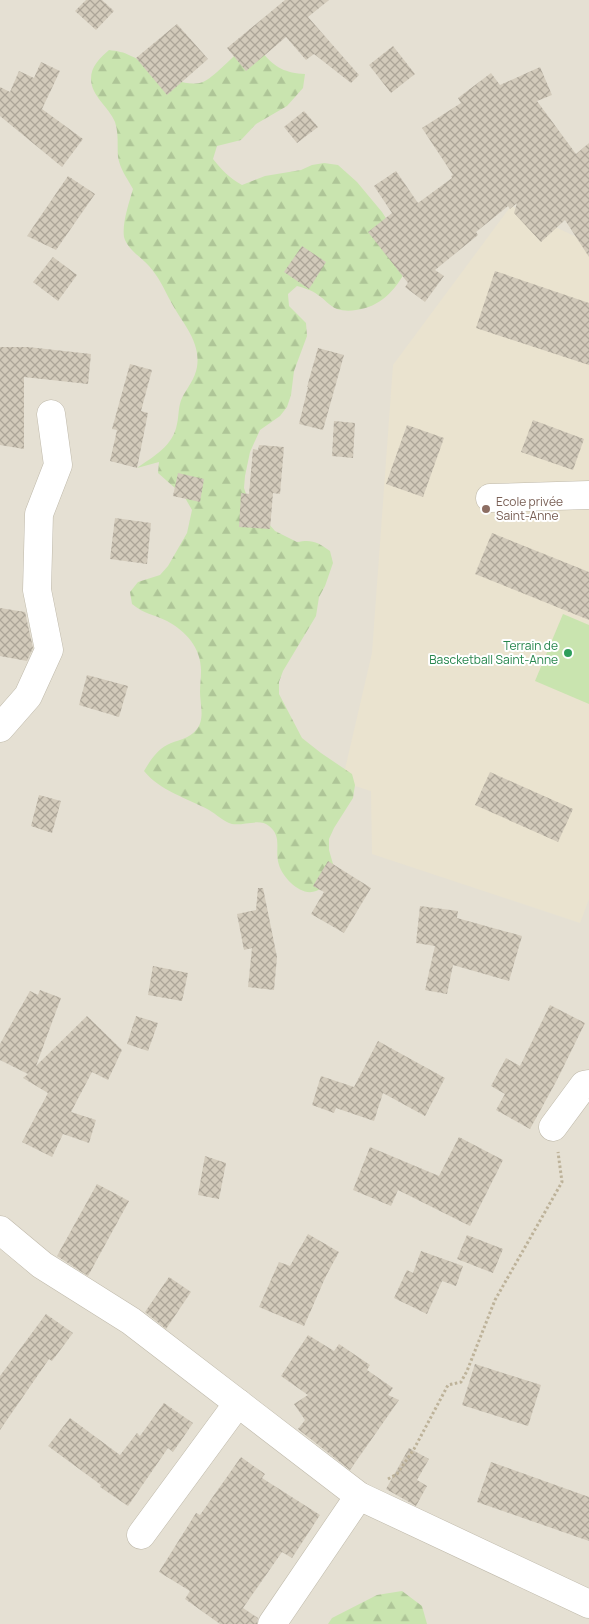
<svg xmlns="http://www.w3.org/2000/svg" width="589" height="1624" viewBox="0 0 589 1624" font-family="Manrope,sans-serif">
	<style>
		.residential { fill: #e5e0d3 }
		.education { fill: #eae3cf }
		.forest { fill: url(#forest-firs) }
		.pitch { fill: #c9e4af }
		.building { fill: url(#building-cross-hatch) }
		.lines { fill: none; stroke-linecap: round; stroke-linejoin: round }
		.minor-casing { stroke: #bfb9aa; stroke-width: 29 }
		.path { stroke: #bdb299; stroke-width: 3; stroke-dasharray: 2.5 2.5; stroke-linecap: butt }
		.minor { stroke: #fff; stroke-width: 28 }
		.education-dot { fill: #8d6e63; stroke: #fff; stroke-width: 2 }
		.leisure-dot { fill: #2e9e5b; stroke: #fff; stroke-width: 2 }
		.labels { text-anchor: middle; stroke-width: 4; stroke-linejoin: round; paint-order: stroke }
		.education-label { font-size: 12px; fill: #785e54; stroke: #fff; text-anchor: start }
		.leisure-label { font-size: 12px; fill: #27864d; stroke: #fff; text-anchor: end }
	</style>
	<defs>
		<pattern id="forest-firs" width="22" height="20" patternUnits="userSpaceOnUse" patternTransform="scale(1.25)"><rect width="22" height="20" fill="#c9e4af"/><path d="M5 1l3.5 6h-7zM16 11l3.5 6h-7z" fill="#aec597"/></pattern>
		<pattern id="building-cross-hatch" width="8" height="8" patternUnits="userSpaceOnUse" patternTransform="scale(1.25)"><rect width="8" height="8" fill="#d2caba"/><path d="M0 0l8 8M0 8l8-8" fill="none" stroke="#aca598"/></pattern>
	</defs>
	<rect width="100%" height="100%" fill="#f1eee4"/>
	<rect class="residential" x="0" y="0" width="589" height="1624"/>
	<polygon class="education" points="511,206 589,243 589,899 580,923 372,854 371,791 342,782 372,653 393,365"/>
	<g class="forest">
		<path d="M 242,49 L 263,53 C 275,68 286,73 305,74 L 303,88 L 287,106 L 256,124 L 241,140 L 217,146 L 213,159 C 222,170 229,178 242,185 L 265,176 L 301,170 L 312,165 L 324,163 L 338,165 L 357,182 L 382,212 L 389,223 L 406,270 C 395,291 380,307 356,310 C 350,311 343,311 337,309 C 329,306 325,299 318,295 C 312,290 304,288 297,286 L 288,294 L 289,306 L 306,323 L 307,336 L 294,371 L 291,395 L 287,407 L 280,416 L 260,430 L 250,452 L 245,476 L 244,488 L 248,500 L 275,531 L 297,542 C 312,539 318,542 330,551 L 333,563 L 325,586 L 319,597 L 316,616 L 283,671 L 279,682 L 279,694 L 302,738 L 321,753 L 352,774 L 355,785 L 353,798 L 334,828 L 329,839 L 329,850 L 333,864 L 333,876 C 328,882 324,888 316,891 C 301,897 283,878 279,865 C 274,850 283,837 269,826 C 260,818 243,826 232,824 C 224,822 216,814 209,810 C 187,798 160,791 144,771 C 150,761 156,751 167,745 C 176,740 190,739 197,729 C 205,719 200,703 200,692 C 200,685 201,679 201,672 C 202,649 186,631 167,621 C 153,614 144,614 132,604 L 130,592 L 138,582 L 160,575 L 168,566 L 187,533 L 192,510 L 184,496 L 158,473 L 159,462 L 137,468 C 154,456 173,446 177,424 C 179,415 178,407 182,398 C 187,388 195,379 197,367 C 201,341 182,323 171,302 C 164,289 159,277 149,266 C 141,257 127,249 124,237 C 122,223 129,203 133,189 C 127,178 120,169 118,157 C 117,145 119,134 115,122 C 109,107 91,96 91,79 C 91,66 100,58 109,50 C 117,51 124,52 131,56 C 152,65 179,90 203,82 C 213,78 232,57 242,49 Z"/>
		<polygon points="402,1591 422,1606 427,1624 328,1624 332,1618 377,1595"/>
	</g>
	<polygon class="pitch" points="563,614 589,625 589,704 535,681"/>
	<g class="building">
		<polygon points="86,0 102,0 114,11 96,30 75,11"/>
		<polygon points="285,0 329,0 308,17 359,75 351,83 314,54 306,60 286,37 246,71 227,48"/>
		<polygon points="177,24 208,59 167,95 136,58"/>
		<polygon points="393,46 415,74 391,93 369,65"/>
		<polygon points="41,62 60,71 42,109 83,139 62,167 0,116 0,87 10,92 19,71 34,78"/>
		<polygon points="540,67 552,95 537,101 576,154 589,143 589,257 565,220 541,242 514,213 517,203 510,209 508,206 476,232 478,235 435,270 444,276 425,302 405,287 408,283 368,232 392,213 374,186 396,171 418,203 452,178 451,176 453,175 422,128 461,103 458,98 491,73 500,85"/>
		<polygon points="304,111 318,127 297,143 284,127"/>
		<polygon points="68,176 95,194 56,250 27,236"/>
		<polygon points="302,246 326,262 309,289 284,272"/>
		<polygon points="53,257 77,275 58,301 33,282"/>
		<polygon points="495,271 589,303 589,365 476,328"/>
		<polygon points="0,347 28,347 91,354 88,384 24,377 24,449 0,445"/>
		<polygon points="318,348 344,355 323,430 299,424 308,387 307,387"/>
		<polygon points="130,364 152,370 141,411 148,413 137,468 110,461 117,430 112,429"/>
		<polygon points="533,420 584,439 573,470 521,452"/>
		<polygon points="334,421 355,423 353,458 332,456"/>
		<polygon points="407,425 444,438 423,497 386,484"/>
		<polygon points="259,445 284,447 280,494 273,493 270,529 239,527 241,493 249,494 253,449 258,450"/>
		<polygon points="178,473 204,479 200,502 173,496"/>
		<polygon points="115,518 151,523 147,564 110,559"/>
		<polygon points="492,533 589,572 589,620 475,574"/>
		<polygon points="0,608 25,612 33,648 27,661 0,656"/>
		<polygon points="87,675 128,686 119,717 79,705"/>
		<polygon points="490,772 573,809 558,842 475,805"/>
		<polygon points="39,795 61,801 52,833 31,826"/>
		<polygon points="328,861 371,888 344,933 311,914 324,892 313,886"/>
		<polygon points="258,888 263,888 277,957 274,990 248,987 252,948 244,950 237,914 256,910"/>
		<polygon points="420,906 458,911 457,918 522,936 509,981 453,965 447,994 425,990 435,946 416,943"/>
		<polygon points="153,966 188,973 182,1001 148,995"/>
		<polygon points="40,990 61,998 36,1066 87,1016 122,1050 108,1080 92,1072 71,1112 96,1120 89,1143 63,1134 52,1157 22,1142 48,1093 23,1078 28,1074 0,1060 0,1044 30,991 38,995"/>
		<polygon points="550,1005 585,1023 557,1080 530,1129 496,1110 505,1094 491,1086 506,1058 520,1066"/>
		<polygon points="136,1016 158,1023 148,1051 127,1044"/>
		<polygon points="378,1041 445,1078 425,1116 383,1093 374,1121 336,1108 334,1113 312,1105 321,1076 354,1087"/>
		<polygon points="459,1137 503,1160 470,1226 398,1190 391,1206 353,1190 370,1147 439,1176"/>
		<polygon points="205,1156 226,1163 219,1199 198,1195"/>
		<polygon points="97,1184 129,1201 88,1276 57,1256"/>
		<polygon points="308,1234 339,1252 326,1276 304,1326 259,1307 279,1262 290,1266"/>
		<polygon points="467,1235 503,1249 493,1273 457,1259"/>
		<polygon points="421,1251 463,1266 456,1286 442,1281 427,1314 394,1298 407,1270 413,1273"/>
		<polygon points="169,1277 191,1292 166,1329 145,1312"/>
		<polygon points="46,1314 73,1333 52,1361 49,1359 0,1430 0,1376"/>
		<polygon points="308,1335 334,1351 339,1344 370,1365 367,1370 393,1388 388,1395 399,1400 350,1470 298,1429 305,1420 294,1404 308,1395 281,1376"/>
		<polygon points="475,1364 541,1385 528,1426 462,1405"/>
		<polygon points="164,1403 193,1423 173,1452 168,1448 128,1506 100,1487 101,1485 48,1446 70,1418 120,1455 137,1433 140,1436"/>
		<polygon points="409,1448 429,1459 417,1480 427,1486 416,1506 386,1489"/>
		<polygon points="241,1457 265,1474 262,1478 320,1515 292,1558 282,1552 243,1608 258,1618 257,1624 220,1624 185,1599 190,1591 159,1572 196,1513 200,1515"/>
		<polygon points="491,1462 589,1497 589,1541 477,1502"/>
	</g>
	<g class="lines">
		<g class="minor-casing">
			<g id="minor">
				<polyline points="490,498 589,495"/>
				<polyline points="0,728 28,696 49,650 37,590 39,514 58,465 51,414"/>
				<polyline points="553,1127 584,1085 589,1084"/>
				<polyline points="0,1230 42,1265 131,1321 359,1496 589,1604"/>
				<polyline points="141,1535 238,1403"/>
				<polyline points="272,1624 359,1496"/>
			</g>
		</g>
		<polyline class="path" points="388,1479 397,1474 414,1449 448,1385 461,1382 467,1371 495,1300 562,1182 558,1152"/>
		<use href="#minor" class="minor"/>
	</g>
	<circle class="education-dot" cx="486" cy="509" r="5"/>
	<circle class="leisure-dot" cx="568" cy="653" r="5"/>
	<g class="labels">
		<g class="education-label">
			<text x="496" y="506">Ecole privée<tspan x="496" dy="14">Saint-Anne</tspan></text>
		</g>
		<g class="leisure-label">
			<text x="558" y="650">Terrain de<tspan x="558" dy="14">Bascketball Saint-Anne</tspan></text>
		</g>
	</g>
</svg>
